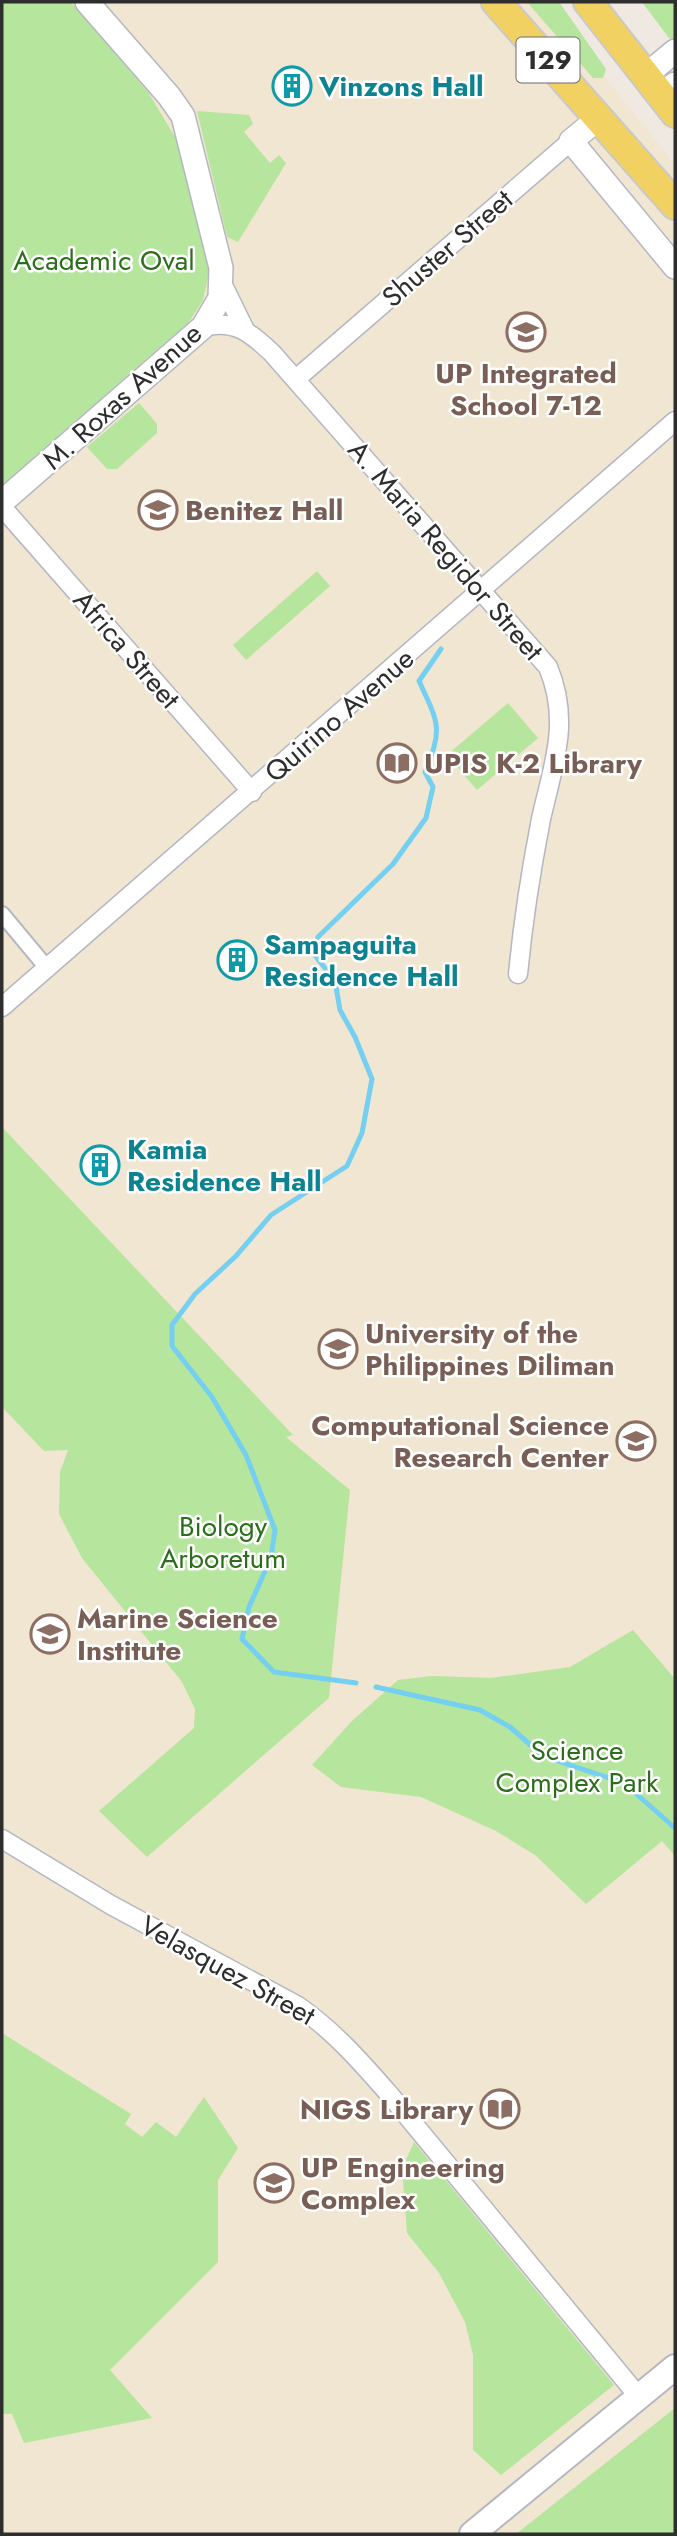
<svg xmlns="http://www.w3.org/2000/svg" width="677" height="2536" viewBox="0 0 677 2536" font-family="Jost,sans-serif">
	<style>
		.education { fill: #f0e6d1 }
		.green { fill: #b6e59e }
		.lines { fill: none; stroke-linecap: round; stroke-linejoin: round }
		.stream { stroke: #75cff0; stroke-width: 5 }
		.pedestrian-casing { stroke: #b4b7c1; stroke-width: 18 }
		.minor-casing { stroke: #b4b7c1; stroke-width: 21 }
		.tertiary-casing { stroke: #b4b7c1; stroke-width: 26 }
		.secondary-casing { stroke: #b4b7c1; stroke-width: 28 }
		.primary-casing { stroke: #c9c9c9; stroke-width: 32 }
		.pedestrian { stroke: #fff; stroke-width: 14 }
		.minor { stroke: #fff; stroke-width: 18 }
		.tertiary { stroke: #fff; stroke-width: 23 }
		.secondary { stroke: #fff; stroke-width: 24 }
		.primary { stroke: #f2d163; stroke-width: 28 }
		.labels { text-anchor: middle; stroke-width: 5; stroke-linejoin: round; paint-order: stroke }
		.shield { fill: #fff; stroke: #6d6d6d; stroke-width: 2 }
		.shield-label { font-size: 26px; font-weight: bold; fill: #2e2e2e }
		.culture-label { font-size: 28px; font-weight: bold; fill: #0d838f; stroke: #fff; text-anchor: start }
		.street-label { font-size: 28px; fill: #2e2e2e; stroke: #fff }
		.park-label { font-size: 28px; fill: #2c6e1b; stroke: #fff }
		.education-label { font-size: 28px; font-weight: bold; fill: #785e54; stroke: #fff; text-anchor: start }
	</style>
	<rect width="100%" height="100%" fill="#efe9e1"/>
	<polygon class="education" points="2,2 544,2 675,164 675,2534 2,2534"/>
	<g class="green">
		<polygon points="2,2 71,2 148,92 175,137 210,268 203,300 189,322 2,485"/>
		<polygon points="527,2 559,2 606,69 603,78 593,78"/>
		<polygon points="642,2 675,2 675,40 669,38"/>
		<polygon points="197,111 249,115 253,124 244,132 270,163 279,155 286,163 238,242 227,237"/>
		<polygon points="139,403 157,424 157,433 117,469 107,469 87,447"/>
		<polygon points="317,571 330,586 246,660 233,645"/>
		<polygon points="508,703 538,738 477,790 447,755"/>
		<polygon points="2,1127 293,1435 286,1437 350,1490 329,1698 147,1857 99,1811 194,1728 195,1709 182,1682 82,1558 59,1514 60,1472 68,1450 44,1451 2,1407"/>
		<polygon points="633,1630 675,1679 675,1856 662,1841 586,1904 535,1855 496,1831 421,1797 341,1787 312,1765 352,1721 398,1680 432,1676 491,1678 570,1667"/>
		<polygon points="2,2033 131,2114 125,2124 142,2137 156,2122 176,2137 204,2097 238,2148 218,2180 218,2262 110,2370 152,2418 24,2443 12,2414 2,2414"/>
		<polygon points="414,2142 614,2385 501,2475 473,2450 473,2355 465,2322 439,2273 407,2233 402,2169"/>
		<polygon points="675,2408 675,2534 516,2534"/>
	</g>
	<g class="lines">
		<g class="stream">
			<path d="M 356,1683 L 274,1672 L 242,1639 L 249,1607 L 271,1558 L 275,1530 L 246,1455 L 212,1397 L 172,1346 L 172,1325 L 195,1294 L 236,1256 L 271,1215 L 347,1166 L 362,1133 L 372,1079 L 355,1037 L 340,1010 L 335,981 L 314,954 L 318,937 L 393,864 L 426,818 L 433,787 L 425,772 C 443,728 439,724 419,681 L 441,649"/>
			<polyline points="376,1687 480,1710 510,1727 543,1756 624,1783 675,1828"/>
		</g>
		<g class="pedestrian-casing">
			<polyline id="pedestrian" points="2,914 47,968"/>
		</g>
		<g class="minor-casing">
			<g id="minor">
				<polyline points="220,279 244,328"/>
				<path d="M 203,327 C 234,319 250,332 272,353 L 548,667 C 571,722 553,765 541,819 C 531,870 523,922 518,974"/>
				<polyline points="296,379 571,141"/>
				<polyline points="2,507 252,792"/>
				<polyline points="2,1007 675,421"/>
				<path d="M 2,1839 L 111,1905 L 298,2006 C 334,2031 361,2062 389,2094 L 639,2397"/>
			</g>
		</g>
		<g class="tertiary-casing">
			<g id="tertiary">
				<polyline points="646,75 675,51"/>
				<polyline points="662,95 675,84"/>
				<polyline points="599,118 571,141 675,267"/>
				<polyline points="2,502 203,327 220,298 221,268 183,116 169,96 87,2"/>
			</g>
		</g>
		<g class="secondary-casing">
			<polyline id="secondary" points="472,2534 675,2367"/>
		</g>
		<g class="primary-casing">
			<g id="primary">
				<polyline points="496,2 675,205"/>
				<polyline points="588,2 675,113"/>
			</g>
		</g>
		<use href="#pedestrian" class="pedestrian"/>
		<use href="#minor" class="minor"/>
		<use href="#tertiary" class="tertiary"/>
		<use href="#secondary" class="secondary"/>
		<use href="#primary" class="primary"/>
	</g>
	<defs>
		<g id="building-ring" transform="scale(2.0125)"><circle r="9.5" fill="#fff" stroke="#0f9aa8" stroke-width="1.5"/><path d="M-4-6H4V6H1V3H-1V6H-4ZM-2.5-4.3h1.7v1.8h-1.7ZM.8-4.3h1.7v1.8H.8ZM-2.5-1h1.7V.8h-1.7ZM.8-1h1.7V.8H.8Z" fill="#0f9aa8"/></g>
		<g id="school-ring" transform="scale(2.0125)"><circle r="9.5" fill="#fff" stroke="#8d6e63" stroke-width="1.5"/><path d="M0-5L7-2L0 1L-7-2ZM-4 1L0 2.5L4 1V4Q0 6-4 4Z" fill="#8d6e63"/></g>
		<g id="university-ring" transform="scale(2.0125)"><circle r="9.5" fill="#fff" stroke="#8d6e63" stroke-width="1.5"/><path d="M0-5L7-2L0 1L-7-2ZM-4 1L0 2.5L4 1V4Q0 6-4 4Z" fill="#8d6e63"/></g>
		<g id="library-ring" transform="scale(2.0125)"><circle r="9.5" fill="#fff" stroke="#8d6e63" stroke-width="1.5"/><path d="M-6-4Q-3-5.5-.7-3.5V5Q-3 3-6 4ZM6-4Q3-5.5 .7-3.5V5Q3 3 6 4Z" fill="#8d6e63"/></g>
	</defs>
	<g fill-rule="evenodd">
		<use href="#building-ring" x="292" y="86"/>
		<use href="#school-ring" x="526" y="332"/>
		<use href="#university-ring" x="158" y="510"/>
		<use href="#library-ring" x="397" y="763"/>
		<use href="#building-ring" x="237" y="960"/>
		<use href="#building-ring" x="100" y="1165"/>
		<use href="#university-ring" x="338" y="1349"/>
		<use href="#university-ring" x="636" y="1441"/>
		<use href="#university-ring" x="50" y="1634"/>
		<use href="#library-ring" x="500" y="2109"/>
		<use href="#university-ring" x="274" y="2183"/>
	</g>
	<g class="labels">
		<rect class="shield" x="516.5" y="37.5" width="63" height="45" rx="5"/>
		<g class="shield-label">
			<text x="548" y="69">129</text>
		</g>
		<g class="culture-label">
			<text x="319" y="96">Vinzons Hall</text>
			<text x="264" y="954">Sampaguita<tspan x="264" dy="32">Residence Hall</tspan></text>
			<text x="127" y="1159">Kamia<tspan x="127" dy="32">Residence Hall</tspan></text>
		</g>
		<g class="street-label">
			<text transform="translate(447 248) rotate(-41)" y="10">Shuster Street</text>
			<text transform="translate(122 396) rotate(-42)" y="10">M. Roxas Avenue</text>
			<text transform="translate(446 550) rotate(49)" y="10">A. Maria Regidor Street</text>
			<text transform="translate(127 649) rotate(49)" y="10">Africa Street</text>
			<text transform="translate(339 715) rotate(-41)" y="10">Quirino Avenue</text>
			<text transform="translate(228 1970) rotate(29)" y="10">Velasquez Street</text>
		</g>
		<g class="park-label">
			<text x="104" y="270">Academic Oval</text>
			<text x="223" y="1536">Biology<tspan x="223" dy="32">Arboretum</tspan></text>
			<text x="577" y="1760">Science<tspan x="577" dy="32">Complex Park</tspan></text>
		</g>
		<g class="education-label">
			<text x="526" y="383" text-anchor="middle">UP Integrated<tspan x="526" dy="32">School 7-12</tspan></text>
			<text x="185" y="520">Benitez Hall</text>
			<text x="424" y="773">UPIS K-2 Library</text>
			<text x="365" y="1343">University of the<tspan x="365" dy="32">Philippines Diliman</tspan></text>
			<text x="609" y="1435" text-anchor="end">Computational Science<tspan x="609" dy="32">Research Center</tspan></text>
			<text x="77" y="1628">Marine Science<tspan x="77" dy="32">Institute</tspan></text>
			<text x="473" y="2119" text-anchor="end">NIGS Library</text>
			<text x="301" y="2177">UP Engineering<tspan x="301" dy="32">Complex</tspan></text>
		</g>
	</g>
	<rect width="677" height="2536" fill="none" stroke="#2e2e2e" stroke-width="7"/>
</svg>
